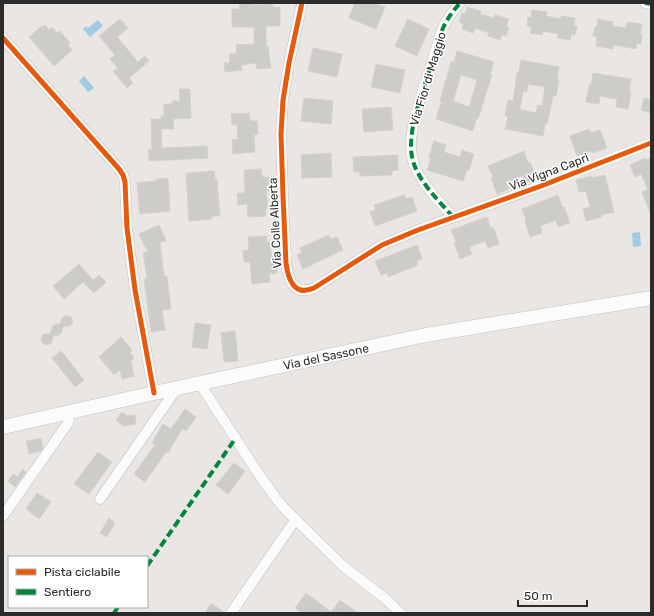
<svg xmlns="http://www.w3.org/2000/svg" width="654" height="616" viewBox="0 0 654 616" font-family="Rubik,sans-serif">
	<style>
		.water { fill: #a0cbe2 }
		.building { fill: #ceccc9; stroke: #d4d2cf; fill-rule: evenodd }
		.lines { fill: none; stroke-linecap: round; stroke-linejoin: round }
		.minor-casing { stroke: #c4c2c2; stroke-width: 11 }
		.secondary-casing { stroke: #c4c2c2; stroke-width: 15 }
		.minor { stroke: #fcfbfb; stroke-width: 10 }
		.secondary { stroke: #fcfbfb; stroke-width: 14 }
		.quiet { stroke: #00873e; stroke-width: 4; stroke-dasharray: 8 4; stroke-linecap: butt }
		.cycleway-casing { stroke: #fff; stroke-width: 8 }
		.cycleway { stroke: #e8590c; stroke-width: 5 }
		.labels { text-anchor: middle; stroke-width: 3; stroke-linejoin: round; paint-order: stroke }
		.street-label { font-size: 12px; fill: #2c2c2c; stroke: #fff }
	</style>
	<rect width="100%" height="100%" fill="#e9e6e3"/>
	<g class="water">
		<polygon points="98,20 103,26 90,37 83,29 86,26 88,28"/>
		<polygon points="84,76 94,88 88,92 79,81"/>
		<polygon points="640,232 641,246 633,247 632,233"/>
	</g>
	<g class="building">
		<polygon points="239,3 253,3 253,5 273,4 273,7 280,7 280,26 266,26 266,46 268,46 271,68 257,69 256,63 241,65 242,70 225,72 224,63 230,63 229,54 237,53 236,45 254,44 254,27 232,27 232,9 240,9"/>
		<polygon points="355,3 374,3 385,7 376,29 349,18"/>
		<polygon points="467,7 481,11 480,14 494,18 495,15 509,19 506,27 509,28 506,36 502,35 500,40 488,36 489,33 475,28 473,33 462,29 463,24 459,22 462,13 465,14"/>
		<polygon points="532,10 547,12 546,16 561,19 561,16 575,18 574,26 577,26 575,35 571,35 570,40 558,38 558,34 543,31 542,35 530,33 531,27 527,26 528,17 531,18"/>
		<polygon points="120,19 128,28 117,37 138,62 145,56 149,61 129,78 133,83 127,88 113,71 118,68 110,59 115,55 99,36"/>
		<polygon points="408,19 429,29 417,56 395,46"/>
		<polygon points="598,19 613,22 612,26 626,28 627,22 642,24 640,35 642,35 641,44 637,43 636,49 614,45 613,49 596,46 597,37 593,36 595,27 597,27"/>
		<polygon points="45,25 49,30 52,27 57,33 60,31 70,43 68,45 72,50 54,66 29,37 42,26 43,27"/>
		<polygon points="313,48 342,54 337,77 308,71"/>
		<path d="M 457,51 L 494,62 L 490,74 L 492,75 L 483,103 L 478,119 L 476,119 L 473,131 L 436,119 L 441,103 L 445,103 L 440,101 L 451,62 L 454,62 ZM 461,75 L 477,80 L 469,107 L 453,101 Z"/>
		<path d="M 521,60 L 559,67 L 557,79 L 559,80 L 556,96 L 553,96 L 547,124 L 545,124 L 543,136 L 505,129 L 508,117 L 505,116 L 508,100 L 513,101 L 517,73 L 519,72 ZM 528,84 L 545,87 L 542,106 L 538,105 L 536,113 L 520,109 L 523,91 L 527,92 Z"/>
		<polygon points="376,64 405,70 400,93 371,87"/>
		<polygon points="593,73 631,79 629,91 631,92 628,109 616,107 617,99 610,98 600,96 599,104 586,102 589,85 591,85"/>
		<polygon points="179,89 190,89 191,118 173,119 174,129 161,129 162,148 207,146 208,158 149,161 148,150 152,150 151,119 161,119 161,116 164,116 164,104 172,104 172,101 180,101"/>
		<polygon points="304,98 333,101 331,124 301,121"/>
		<polygon points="644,98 651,100 651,113 641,110"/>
		<polygon points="391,107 393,130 364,132 362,109"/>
		<polygon points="249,113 250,121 257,121 258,134 254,135 255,152 233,154 232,140 238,139 237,124 232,125 231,114"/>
		<polygon points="589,129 591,133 600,130 607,148 593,153 592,151 577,156 570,136"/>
		<polygon points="434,141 446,145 444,152 460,157 462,150 474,154 469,170 467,170 463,181 427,170 431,158 429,157"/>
		<polygon points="524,151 528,163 530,162 537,178 525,183 522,176 506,182 509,189 497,194 491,178 493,177 488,166"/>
		<polygon points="331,153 332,177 302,178 301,155"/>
		<polygon points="398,155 398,170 392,171 392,175 360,176 360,172 354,172 353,157"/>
		<polygon points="645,158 646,160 651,158 651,215 642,192 648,189 641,174 635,177 630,165"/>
		<polygon points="261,169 262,177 269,177 270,191 266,191 268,209 265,209 266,216 248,217 247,204 238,205 237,193 245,193 244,170"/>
		<polygon points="214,171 215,179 217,179 220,216 212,216 212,219 189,221 186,173"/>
		<polygon points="605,175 614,212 602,215 602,217 586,221 583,209 590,207 586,191 579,192 576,180 592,176 593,178"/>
		<polygon points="168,178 170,211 140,214 137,183 156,181 156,179"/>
		<polygon points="404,195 406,199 412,197 417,211 375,226 370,212 376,210 374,205"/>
		<polygon points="558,195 562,207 564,207 570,223 558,227 556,220 540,226 542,233 530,237 525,221 526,220 522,209"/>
		<polygon points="487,217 491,228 494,228 499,244 488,248 485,241 469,247 472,254 460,259 454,243 456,241 451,230"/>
		<polygon points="159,225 166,240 160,243 164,276 167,276 171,309 162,310 165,330 151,332 144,279 147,278 143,252 148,252 139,234"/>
		<polygon points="329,235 331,239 337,237 343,250 303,269 297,255 302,253 300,248"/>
		<polygon points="266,236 267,242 270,242 272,260 275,260 277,273 269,274 270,282 252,284 250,262 244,262 243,251 249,250 248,237"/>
		<polygon points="417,245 422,259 416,261 418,265 388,277 387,273 381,275 375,261"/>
		<polygon points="79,264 93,280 99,275 106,282 94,293 83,282 64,299 53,286"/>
		<polygon points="64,316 68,316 71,317 73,321 72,324 69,326 63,327 62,332 59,335 53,336 52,341 50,344 47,345 44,344 41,341 42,335 45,334 50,333 53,326 56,324 60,324 62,319"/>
		<polygon points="195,323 211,325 207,349 192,347"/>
		<polygon points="235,331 238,361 224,362 221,333"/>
		<polygon points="121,337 132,350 130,353 134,358 131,361 134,376 122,379 120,370 114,375 99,357"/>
		<polygon points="61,351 84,380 75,387 52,358"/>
		<polygon points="185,409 196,417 186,431 182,429 168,453 166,452 145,482 134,474 155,445 152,443 163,424 171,429"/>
		<polygon points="122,412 127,416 135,415 136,424 123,426 116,420"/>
		<polygon points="41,438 43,448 41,451 29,454 26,441"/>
		<polygon points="98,452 112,462 89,494 74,484"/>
		<polygon points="234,463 245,471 228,494 216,485"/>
		<polygon points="23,469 26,472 15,487 8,481 13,474 17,477"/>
		<polygon points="37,493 51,502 39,519 26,509"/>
		<polygon points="109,518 115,523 107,537 100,533"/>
		<polygon points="306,593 331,612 340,600 358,613 302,613 295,608"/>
		<polygon points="211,603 225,613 205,613"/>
	</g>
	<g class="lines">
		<g class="minor-casing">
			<g id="minor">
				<path d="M 302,3 L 289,63 L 283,100 L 281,134 L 283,196 L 286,263 C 288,279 294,297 314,288 L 382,245 L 418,230 L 541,186 L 651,143"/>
				<polyline points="645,3 651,4"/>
				<polyline points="3,38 119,169 123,175 125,182 127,228 135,290 154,393"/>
				<path d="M 453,217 C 439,201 419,182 413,161 C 405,135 423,91 431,66 C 435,54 438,40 443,28 C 447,19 453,11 460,3"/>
				<polyline points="200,384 260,476 278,501 287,511 343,566 387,600 400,613"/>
				<polyline points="100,499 177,388"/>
				<polyline points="3,516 68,423 69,419 69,412"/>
				<polyline points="231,613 296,519"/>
			</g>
		</g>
		<g class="secondary-casing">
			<polyline id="secondary" points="3,427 154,393 426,335 651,298"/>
		</g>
		<use href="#minor" class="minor"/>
		<use href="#secondary" class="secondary"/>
		<g class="quiet">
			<polyline points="645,3 651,4"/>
			<path d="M 453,217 C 439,201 419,182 413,161 C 405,135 423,91 431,66 C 435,54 438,40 443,28 C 447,19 453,11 460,3"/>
			<polyline points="147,566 235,439"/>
			<polyline points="114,613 118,607"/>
		</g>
		<g class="cycleway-casing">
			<g id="cycleway">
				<path d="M 302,3 L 289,63 L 283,100 L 281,134 L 283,196 L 286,263 C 288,279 294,297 314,288 L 382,245 L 418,230 L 541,186 L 651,143"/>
				<polyline points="3,38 119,169 123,175 125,182 127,228 135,290 154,393"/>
			</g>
		</g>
		<use href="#cycleway" class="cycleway"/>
	</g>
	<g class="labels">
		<g class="street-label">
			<text transform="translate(428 79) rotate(-73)" y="4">Via Fior di Maggio</text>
			<text transform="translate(549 172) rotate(-21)" y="4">Via Vigna Capri</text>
			<text transform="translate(275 223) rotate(-93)" y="4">Via Colle Alberta</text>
			<text transform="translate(326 357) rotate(-12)" y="4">Via del Sassone</text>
		</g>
	</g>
	<rect width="654" height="616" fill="none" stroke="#2c2c2c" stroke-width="8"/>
	<rect x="8" y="556" width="140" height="52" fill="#ffffff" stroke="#ababab"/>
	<rect x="16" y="569" width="20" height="6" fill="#e8590c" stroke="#ababab"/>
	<text x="44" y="576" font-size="12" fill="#2c2c2c">Pista ciclabile</text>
	<rect x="16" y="589" width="20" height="6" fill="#00873e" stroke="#ababab"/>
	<text x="44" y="596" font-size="12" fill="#2c2c2c">Sentiero</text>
	<path d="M518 600v6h69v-6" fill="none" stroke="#2c2c2c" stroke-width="2"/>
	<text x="524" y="600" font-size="12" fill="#2c2c2c" stroke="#ffffff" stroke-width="3" paint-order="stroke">50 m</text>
</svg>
